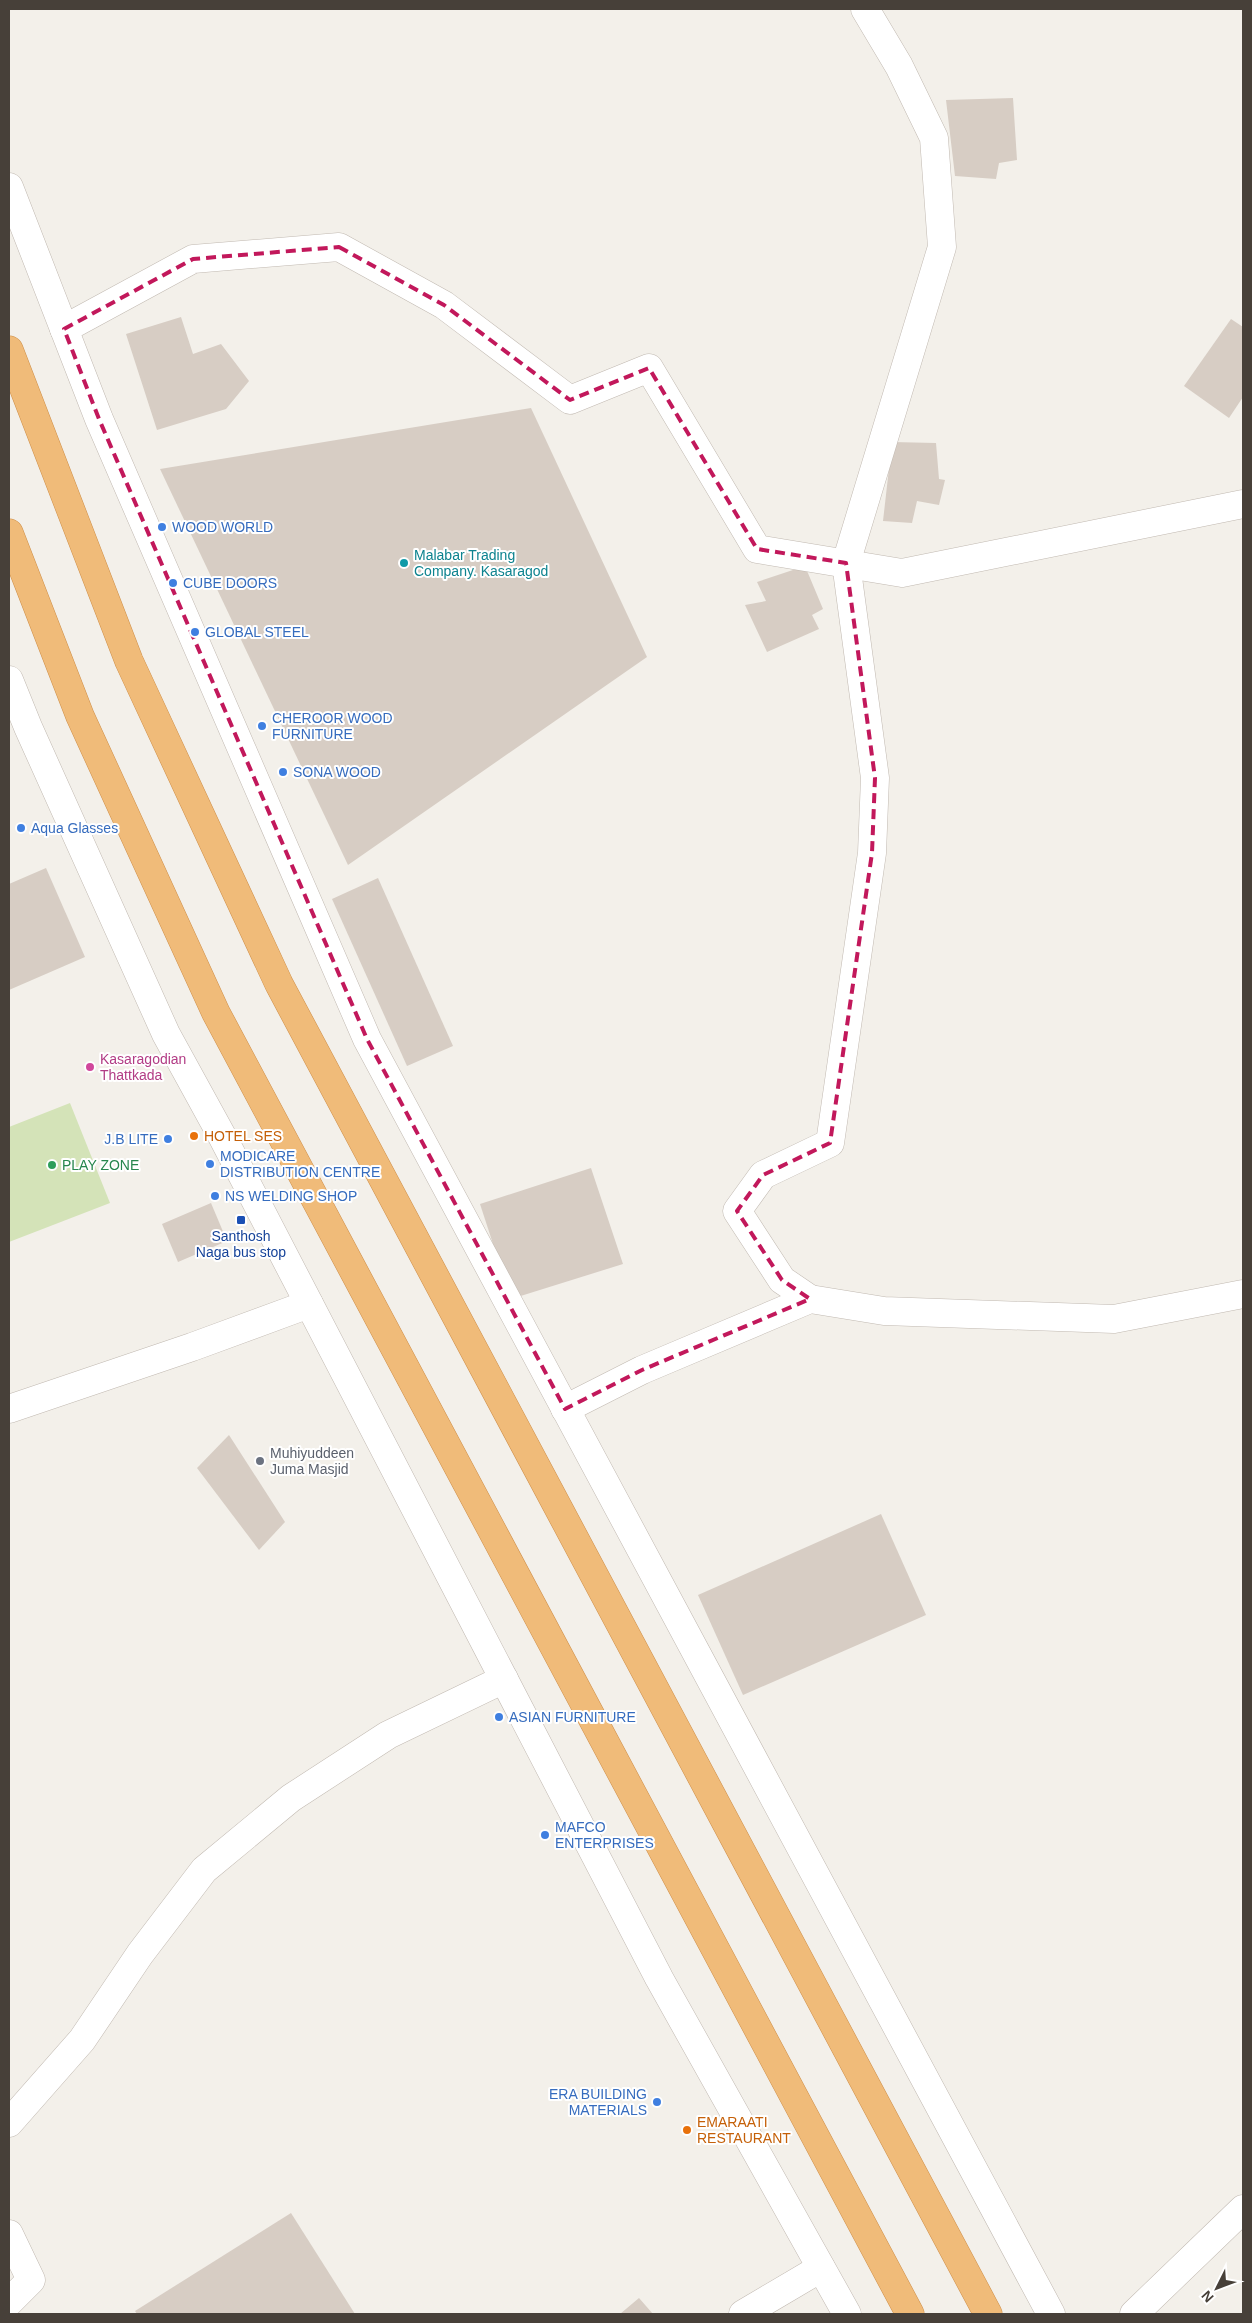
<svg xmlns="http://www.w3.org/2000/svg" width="1252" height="2323" viewBox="0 0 1252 2323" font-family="Helvetica,sans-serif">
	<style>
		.green { fill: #d4e3b8 }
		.building { fill: #d7cdc4 }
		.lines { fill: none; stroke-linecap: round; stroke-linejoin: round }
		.minor-casing { stroke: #c1b9b1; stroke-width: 29 }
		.highway-casing { stroke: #ce8f4a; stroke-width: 29 }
		.minor { stroke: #fff; stroke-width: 28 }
		.highway { stroke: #f0bb79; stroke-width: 28 }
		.marked { fill: none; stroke: #c2185b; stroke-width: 4; stroke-dasharray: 10 6; stroke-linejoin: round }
		.shop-dot { fill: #3f7fe0; stroke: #fff; stroke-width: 2 }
		.culture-dot { fill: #0f9aa8; stroke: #fff; stroke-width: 2 }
		.hotel-dot { fill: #d1479c; stroke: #fff; stroke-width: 2 }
		.food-dot { fill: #e8710a; stroke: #fff; stroke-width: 2 }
		.leisure-dot { fill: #2e9e5b; stroke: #fff; stroke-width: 2 }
		.transit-dot { fill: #1a4fb4; stroke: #fff; stroke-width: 2 }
		.worship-dot { fill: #6b7280; stroke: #fff; stroke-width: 2 }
		.labels { text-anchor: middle; stroke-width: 4; stroke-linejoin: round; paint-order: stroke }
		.shop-label { font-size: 14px; fill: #366cbe; stroke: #fff; text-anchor: start }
		.culture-label { font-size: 14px; fill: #0d838f; stroke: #fff; text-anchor: start }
		.hotel-label { font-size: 14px; fill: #b23c85; stroke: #fff; text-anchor: start }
		.food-label { font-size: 14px; fill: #c56008; stroke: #fff; text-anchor: start }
		.leisure-label { font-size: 14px; fill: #27864d; stroke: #fff; text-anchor: start }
		.transit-label { font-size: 14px; fill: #164399; stroke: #fff }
		.worship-label { font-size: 14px; fill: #5b616d; stroke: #fff; text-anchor: start }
	</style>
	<rect width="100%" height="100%" fill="#f3f0ea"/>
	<polygon class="green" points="70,1103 110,1203 9,1242 9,1127"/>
	<g class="building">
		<polygon points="1013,98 1017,160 999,163 996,179 955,176 946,100"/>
		<polygon points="181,317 193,354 221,344 249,381 226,409 157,430 126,334"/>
		<polygon points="1231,319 1243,327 1243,397 1229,418 1184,386"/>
		<polygon points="531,408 647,657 348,865 160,469"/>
		<polygon points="892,442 936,443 939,479 945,480 939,505 917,501 912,523 883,521"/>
		<polygon points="805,566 823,609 812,615 819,629 767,652 745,605 766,601 757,582"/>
		<polygon points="46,868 85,957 9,990 9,884"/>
		<polygon points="378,878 453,1046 407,1066 332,899"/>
		<polygon points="591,1168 623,1264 511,1299 480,1204"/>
		<polygon points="211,1203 227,1241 178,1262 162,1224"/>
		<polygon points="229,1435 285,1522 259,1550 197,1468"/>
		<polygon points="881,1514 926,1615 743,1695 698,1595"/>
		<polygon points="291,2213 355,2314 137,2314 135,2311"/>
		<polygon points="639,2298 653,2314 620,2314"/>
	</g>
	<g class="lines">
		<g class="minor-casing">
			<g id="minor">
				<polyline points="9,187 99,419 367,1039 1051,2314"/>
				<polyline points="64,329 193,259 339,247 444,305 570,400 649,368 757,549 902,573 1243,504"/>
				<polyline points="9,680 28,727 166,1034 222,1136 659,1978 847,2314"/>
				<polyline points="810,1299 782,1280 737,1211 763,1175 830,1143 872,853 875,778 846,563 942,247 934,138 899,66 865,9"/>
				<polyline points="9,1409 192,1347 309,1304"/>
				<polyline points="565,1409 642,1370 810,1299 884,1311 1114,1319 1243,1294"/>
				<polyline points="9,2123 82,2040 140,1954 204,1870 291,1798 388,1735 504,1679"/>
				<polyline points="9,2234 31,2280 9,2302"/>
				<polyline points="743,2314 821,2268"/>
				<polyline points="1134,2314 1243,2209"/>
			</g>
		</g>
		<g class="highway-casing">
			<g id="highway">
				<polyline points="9,350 129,661 279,984 988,2314"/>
				<polyline points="9,533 80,716 216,1013 910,2314"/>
			</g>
		</g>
		<use href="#minor" class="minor"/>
		<use href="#highway" class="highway"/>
	</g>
	<path class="marked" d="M 339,247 L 444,305 L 570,400 L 649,368 L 757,549 L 846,563 L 875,778 L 872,853 L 830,1143 L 763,1175 L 737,1211 L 782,1280 L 810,1299 L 642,1370 L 565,1409 L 367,1039 L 99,419 L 64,329 L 193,259 Z"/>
	<g class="shop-dot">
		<circle cx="162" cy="527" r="5"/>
		<circle cx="173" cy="583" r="5"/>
		<circle cx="195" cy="632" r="5"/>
		<circle cx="262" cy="726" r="5"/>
		<circle cx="283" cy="772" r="5"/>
		<circle cx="21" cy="828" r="5"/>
		<circle cx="168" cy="1139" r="5"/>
		<circle cx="210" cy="1164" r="5"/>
		<circle cx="215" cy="1196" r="5"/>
		<circle cx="499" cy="1717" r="5"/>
		<circle cx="545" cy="1835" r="5"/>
		<circle cx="657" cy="2102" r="5"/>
	</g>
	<circle class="culture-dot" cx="404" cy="563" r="5"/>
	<circle class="hotel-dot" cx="90" cy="1067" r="5"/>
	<g class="food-dot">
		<circle cx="194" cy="1136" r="5"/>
		<circle cx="687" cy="2130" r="5"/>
	</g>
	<circle class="leisure-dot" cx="52" cy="1165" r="5"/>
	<rect class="transit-dot" x="236" y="1215" width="10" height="10" rx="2.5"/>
	<circle class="worship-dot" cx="260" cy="1461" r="5"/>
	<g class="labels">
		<g class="shop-label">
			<text x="172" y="532">WOOD WORLD</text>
			<text x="183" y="588">CUBE DOORS</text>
			<text x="205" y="637">GLOBAL STEEL</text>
			<text x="272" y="723">CHEROOR WOOD<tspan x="272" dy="16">FURNITURE</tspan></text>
			<text x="293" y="777">SONA WOOD</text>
			<text x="31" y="833">Aqua Glasses</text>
			<text x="158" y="1144" text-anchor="end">J.B LITE</text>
			<text x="220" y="1161">MODICARE<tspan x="220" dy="16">DISTRIBUTION CENTRE</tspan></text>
			<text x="225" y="1201">NS WELDING SHOP</text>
			<text x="509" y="1722">ASIAN FURNITURE</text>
			<text x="555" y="1832">MAFCO<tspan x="555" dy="16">ENTERPRISES</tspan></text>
			<text x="647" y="2099" text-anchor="end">ERA BUILDING<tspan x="647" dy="16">MATERIALS</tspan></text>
		</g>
		<g class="culture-label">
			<text x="414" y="560">Malabar Trading<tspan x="414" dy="16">Company. Kasaragod</tspan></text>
		</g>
		<g class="hotel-label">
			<text x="100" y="1064">Kasaragodian<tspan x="100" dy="16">Thattkada</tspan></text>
		</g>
		<g class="food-label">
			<text x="204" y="1141">HOTEL SES</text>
			<text x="697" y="2127">EMARAATI<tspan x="697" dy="16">RESTAURANT</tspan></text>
		</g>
		<g class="leisure-label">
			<text x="62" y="1170">PLAY ZONE</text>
		</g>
		<g class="transit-label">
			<text x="241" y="1241">Santhosh<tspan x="241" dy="16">Naga bus stop</tspan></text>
		</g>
		<g class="worship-label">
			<text x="270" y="1458">Muhiyuddeen<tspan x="270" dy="16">Juma Masjid</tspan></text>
		</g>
	</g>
	<rect width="1252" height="2323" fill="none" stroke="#474039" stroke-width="20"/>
	<g transform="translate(1217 2288) rotate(228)" stroke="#ffffff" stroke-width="4" paint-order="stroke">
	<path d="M0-4L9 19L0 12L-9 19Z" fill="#474039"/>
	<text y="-8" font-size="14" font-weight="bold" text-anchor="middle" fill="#474039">N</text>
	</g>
</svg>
